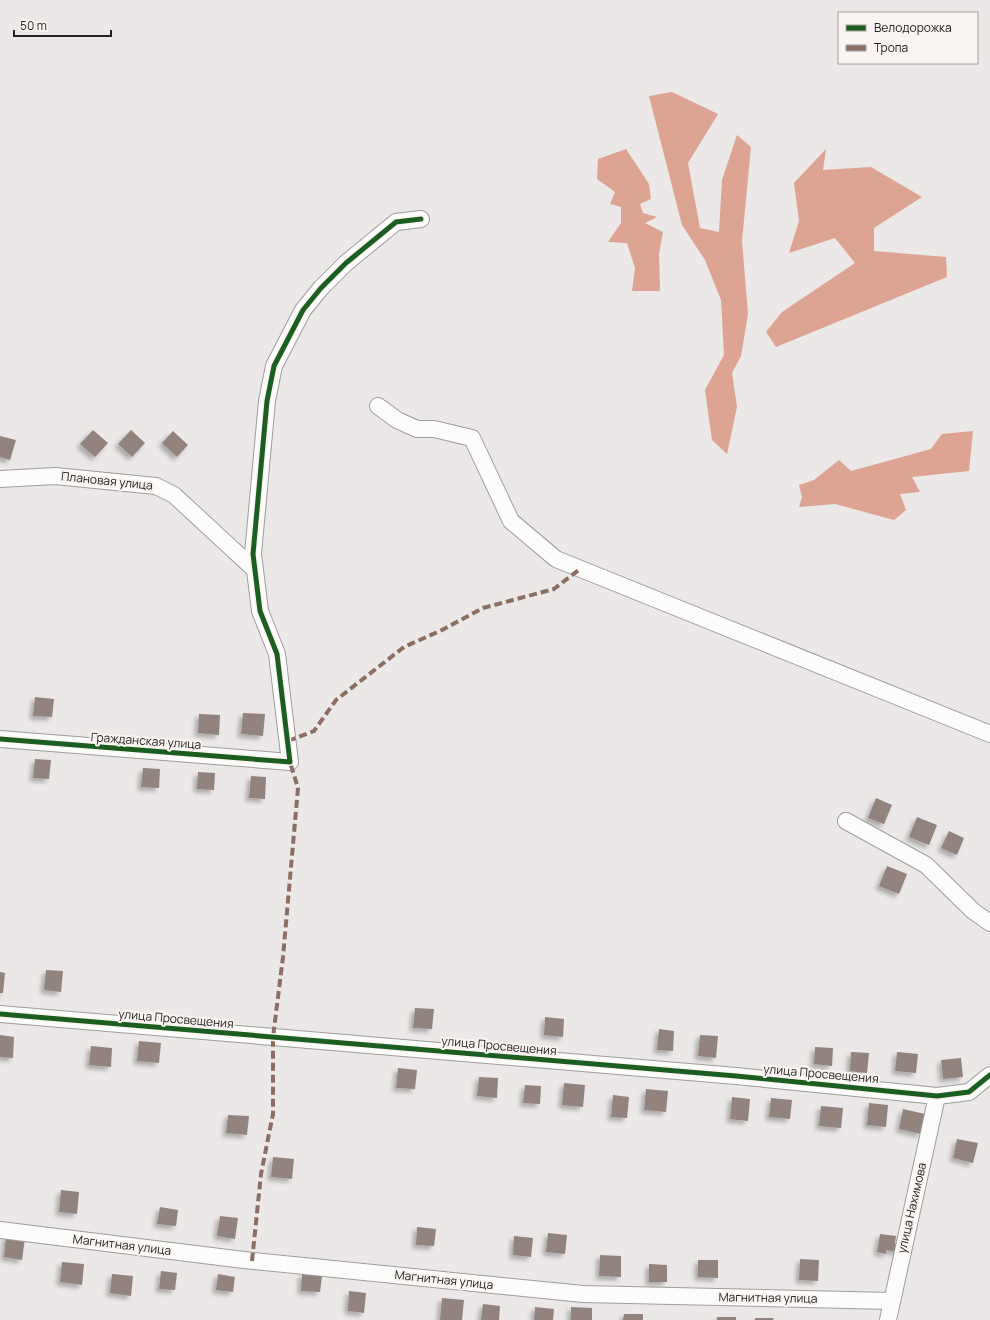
<svg xmlns="http://www.w3.org/2000/svg" width="990" height="1320" viewBox="0 0 990 1320" font-family="Manrope,sans-serif">
	<style>
		.water { fill: #dda393 }
		.building { fill: #92837f; filter: url(#shadow) }
		.lines { fill: none; stroke-linecap: round; stroke-linejoin: round }
		.minor-casing { stroke: #9f9d9c; stroke-width: 18 }
		.minor { stroke: #fcfcfb; stroke-width: 16 }
		.quiet { stroke: #8d6e63; stroke-width: 4; stroke-dasharray: 8 4; stroke-linecap: butt }
		.cycleway-casing { stroke: #faf4f3; stroke-width: 8 }
		.cycleway { stroke: #1b5e20; stroke-width: 5 }
		.labels { text-anchor: middle; stroke-width: 4; stroke-linejoin: round; paint-order: stroke }
		.street-label { font-size: 12px; fill: #252222; stroke: #faf4f3 }
	</style>
	<defs>
		<filter id="shadow"><feDropShadow dx="-3.5" dy="3.5" stdDeviation="2" flood-color="#0004"/></filter>
	</defs>
	<rect width="100%" height="100%" fill="#ebe8e7"/>
	<g class="water">
		<polygon points="672,92 718,114 688,163 700,228 719,232 722,180 737,135 751,147 742,241 748,314 741,356 732,373 737,407 727,454 712,440 705,390 724,355 721,300 705,260 682,225 649,96"/>
		<polygon points="626,149 649,184 651,199 640,204 643,213 657,217 645,223 663,232 659,254 660,291 632,291 635,268 627,243 608,242 621,223 621,207 610,204 615,192 597,179 598,159"/>
		<polygon points="826,149 823,170 871,167 922,197 874,228 874,251 946,257 947,277 776,347 766,332 782,312 855,263 835,238 789,253 799,221 794,183"/>
		<polygon points="973,431 969,471 912,477 920,492 900,494 906,510 894,520 835,504 799,507 802,497 799,485 814,480 839,460 851,471 931,449 942,434"/>
	</g>
	<g class="building">
		<polygon points="93,430 108,443 95,457 80,444"/>
		<polygon points="131,430 145,443 132,457 118,444"/>
		<polygon points="173,431 188,445 177,457 162,443"/>
		<polygon points="0,436 16,440 10,460 0,457"/>
		<polygon points="35,697 54,699 52,717 33,716"/>
		<polygon points="243,713 265,714 263,736 241,734"/>
		<polygon points="199,714 220,715 219,735 198,733"/>
		<polygon points="35,759 51,760 49,779 33,778"/>
		<polygon points="143,768 160,769 159,788 141,787"/>
		<polygon points="198,772 215,773 214,790 197,789"/>
		<polygon points="251,776 266,777 265,799 249,798"/>
		<polygon points="876,798 892,805 884,824 868,818"/>
		<polygon points="917,817 937,825 929,845 909,837"/>
		<polygon points="949,831 964,838 957,855 941,848"/>
		<polygon points="887,866 907,874 899,894 879,886"/>
		<polygon points="46,970 63,971 61,992 44,990"/>
		<polygon points="0,972 5,973 3,993 0,993"/>
		<polygon points="415,1008 434,1009 432,1029 413,1028"/>
		<polygon points="545,1017 564,1019 563,1037 544,1035"/>
		<polygon points="659,1029 674,1031 673,1051 657,1050"/>
		<polygon points="0,1035 14,1037 13,1058 0,1057"/>
		<polygon points="700,1035 718,1036 716,1058 698,1056"/>
		<polygon points="139,1041 161,1043 159,1063 137,1061"/>
		<polygon points="91,1046 112,1048 111,1067 89,1065"/>
		<polygon points="815,1047 833,1048 832,1066 814,1064"/>
		<polygon points="851,1052 869,1053 867,1073 850,1071"/>
		<polygon points="897,1052 918,1054 916,1073 895,1071"/>
		<polygon points="961,1058 963,1077 943,1079 941,1060"/>
		<polygon points="398,1068 417,1070 415,1089 396,1088"/>
		<polygon points="479,1077 498,1078 497,1098 477,1096"/>
		<polygon points="564,1083 585,1085 583,1107 562,1105"/>
		<polygon points="525,1085 541,1086 540,1104 523,1103"/>
		<polygon points="646,1089 668,1091 666,1112 644,1110"/>
		<polygon points="613,1095 629,1097 627,1118 611,1117"/>
		<polygon points="732,1097 750,1099 748,1121 730,1119"/>
		<polygon points="771,1098 792,1100 790,1119 769,1117"/>
		<polygon points="869,1103 888,1105 886,1127 867,1125"/>
		<polygon points="821,1106 843,1108 841,1128 819,1126"/>
		<polygon points="903,1109 925,1114 921,1134 899,1129"/>
		<polygon points="228,1115 249,1116 247,1135 226,1133"/>
		<polygon points="957,1139 978,1143 973,1163 953,1158"/>
		<polygon points="273,1157 294,1159 292,1179 271,1177"/>
		<polygon points="61,1190 79,1192 77,1214 59,1212"/>
		<polygon points="160,1207 178,1210 176,1226 157,1224"/>
		<polygon points="220,1216 238,1218 235,1239 217,1236"/>
		<polygon points="417,1227 436,1229 434,1246 416,1245"/>
		<polygon points="548,1233 567,1235 565,1254 546,1252"/>
		<polygon points="880,1234 896,1236 895,1244 901,1245 900,1252 886,1250 886,1254 877,1252"/>
		<polygon points="6,1236 25,1238 22,1260 4,1257"/>
		<polygon points="514,1236 533,1238 531,1257 513,1255"/>
		<polygon points="600,1255 621,1256 621,1277 599,1276"/>
		<polygon points="800,1259 819,1260 818,1281 799,1280"/>
		<polygon points="698,1260 718,1260 718,1278 698,1277"/>
		<polygon points="62,1262 84,1264 82,1285 60,1282"/>
		<polygon points="649,1264 667,1265 667,1282 649,1282"/>
		<polygon points="161,1271 177,1273 175,1290 159,1289"/>
		<polygon points="112,1274 133,1276 131,1296 110,1293"/>
		<polygon points="218,1274 235,1277 233,1292 216,1290"/>
		<polygon points="302,1274 322,1276 320,1292 301,1291"/>
		<polygon points="349,1291 366,1293 364,1313 348,1311"/>
		<polygon points="442,1298 464,1300 462,1320 440,1320"/>
		<polygon points="483,1304 500,1306 499,1320 481,1320"/>
		<polygon points="535,1307 554,1309 553,1320 534,1320"/>
		<polygon points="571,1307 592,1308 592,1320 571,1320"/>
		<polygon points="624,1314 643,1314 643,1320 623,1320"/>
		<rect x="717" y="1317" width="19" height="3"/>
		<polygon points="755,1318 774,1318 773,1320 755,1320"/>
	</g>
	<g class="lines">
		<g class="minor-casing">
			<g id="minor">
				<polyline points="378,406 397,420 417,429 434,429 472,438 511,521 556,559 990,734"/>
				<polyline points="0,479 55,476 156,486 174,495 255,570"/>
				<polyline points="0,739 290,762 277,654 260,611 253,554 267,401 274,366 303,310 321,288 346,263 396,222 421,219"/>
				<polyline points="846,821 926,865 973,911 990,923"/>
				<polyline points="0,1014 736,1076 937,1096 969,1092 990,1075"/>
				<polyline points="0,1230 244,1260 583,1294 891,1301"/>
				<polyline points="888,1320 937,1096"/>
			</g>
		</g>
		<use href="#minor" class="minor"/>
		<g class="quiet">
			<polyline points="288,741 314,731 336,700 404,647 442,630 483,608 554,589 580,569"/>
			<polyline points="252,1261 261,1174 273,1114 273,1037 283,957 298,788 290,762"/>
		</g>
		<g class="cycleway-casing">
			<g id="cycleway">
				<polyline points="0,739 290,762 277,654 260,611 253,554 267,401 274,366 303,310 321,288 346,263 396,222 421,219"/>
				<polyline points="0,1014 736,1076 937,1096 969,1092 990,1075"/>
			</g>
		</g>
		<use href="#cycleway" class="cycleway"/>
	</g>
	<g class="labels">
		<g class="street-label">
			<text transform="translate(107 481) rotate(6)" y="4">Плановая улица</text>
			<text transform="translate(146 741) rotate(4)" y="4">Гражданская улица</text>
			<text transform="translate(176 1019) rotate(5)" y="4">улица Просвещения</text>
			<text transform="translate(499 1046) rotate(5)" y="4">улица Просвещения</text>
			<text transform="translate(821 1074) rotate(5)" y="4">улица Просвещения</text>
			<text transform="translate(912 1208) rotate(-77)" y="4">улица Нахимова</text>
			<text transform="translate(122 1245) rotate(7)" y="4">Магнитная улица</text>
			<text transform="translate(444 1280) rotate(6)" y="4">Магнитная улица</text>
			<text transform="translate(768 1298) rotate(1)" y="4">Магнитная улица</text>
		</g>
	</g>
	<rect x="838" y="12" width="140" height="52" fill="#faf4f3" stroke="#a5a09f"/>
	<rect x="846" y="25" width="20" height="6" fill="#1b5e20" stroke="#a5a09f"/>
	<text x="874" y="32" font-size="12" fill="#252222">Велодорожка</text>
	<rect x="846" y="45" width="20" height="6" fill="#8d6e63" stroke="#a5a09f"/>
	<text x="874" y="52" font-size="12" fill="#252222">Тропа</text>
	<path d="M14 30v6h97v-6" fill="none" stroke="#252222" stroke-width="2"/>
	<text x="20" y="30" font-size="12" fill="#252222" stroke="#faf4f3" stroke-width="3" paint-order="stroke">50 m</text>
</svg>
